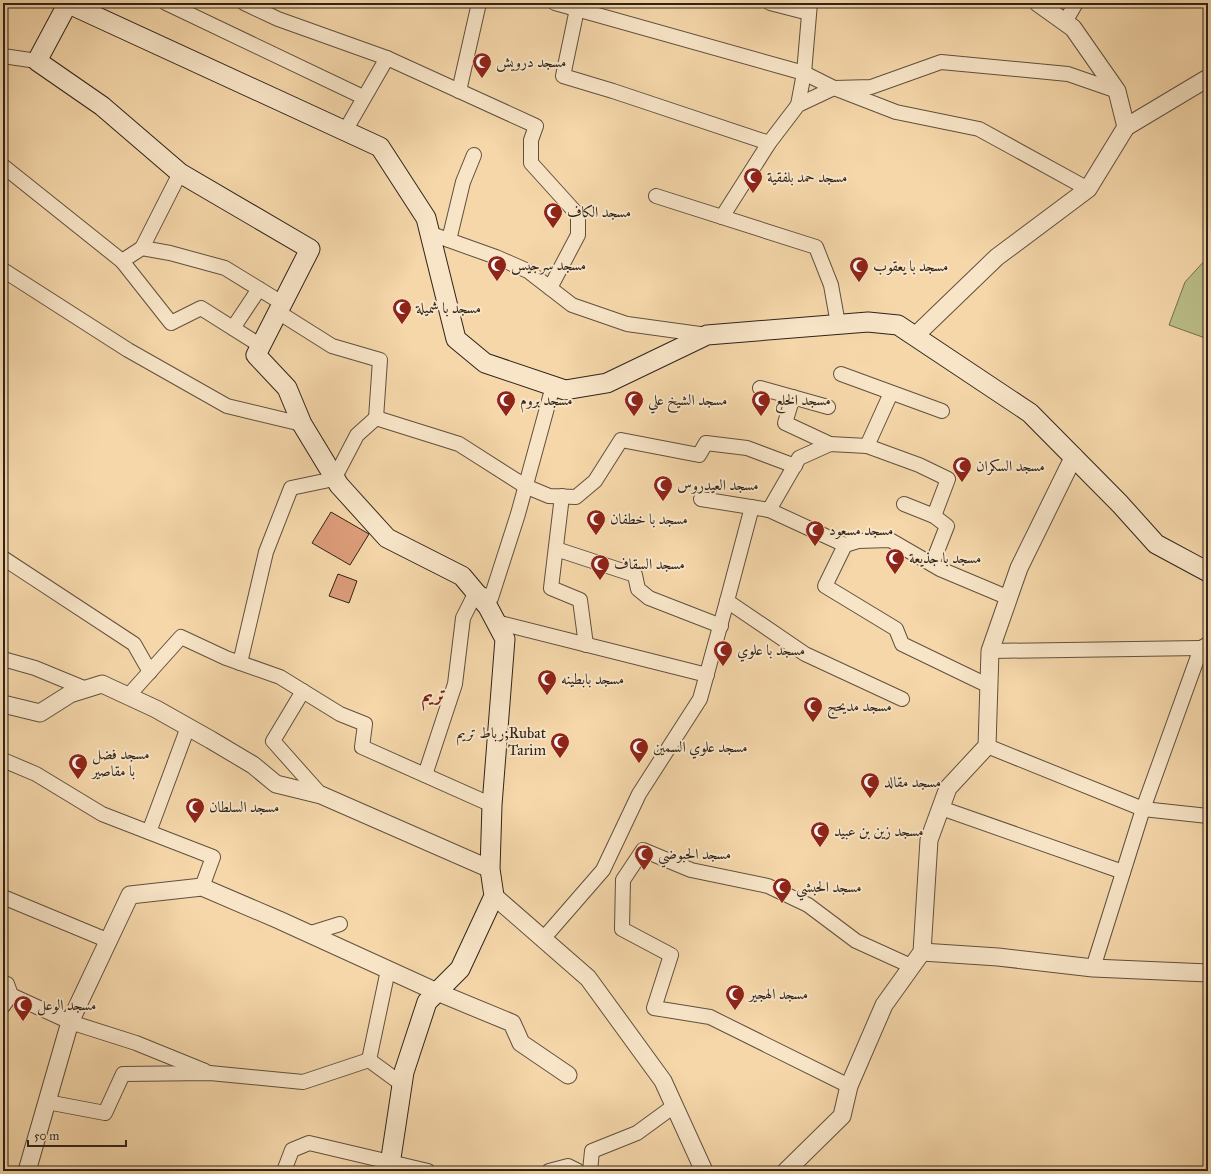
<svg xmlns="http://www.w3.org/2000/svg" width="1211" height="1174" viewBox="0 0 1211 1174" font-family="'IM FELL Great Primer',Amiri,serif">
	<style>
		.green { fill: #bbbe89; stroke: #757052 }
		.building { fill: #dc9c79; stroke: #2f231a }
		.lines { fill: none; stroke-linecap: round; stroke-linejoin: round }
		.minor-casing { stroke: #60503e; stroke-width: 16 }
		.tertiary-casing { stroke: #60503e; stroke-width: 19 }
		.secondary-casing { stroke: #2f231a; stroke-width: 21 }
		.minor { stroke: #f8e5c8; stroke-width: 14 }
		.tertiary { stroke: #f8e5c8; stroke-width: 17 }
		.secondary { stroke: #f8e5c8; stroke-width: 19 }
		.labels { text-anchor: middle; stroke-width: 4; stroke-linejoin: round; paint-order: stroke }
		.poi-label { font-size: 15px; fill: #2f231a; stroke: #f8e5c8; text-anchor: start }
		.district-label { font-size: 19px; font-weight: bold; fill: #7a1f14; stroke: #f8e5c8 }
	</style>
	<rect width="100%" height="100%" fill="#f5d7aa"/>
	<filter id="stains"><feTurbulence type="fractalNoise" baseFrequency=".005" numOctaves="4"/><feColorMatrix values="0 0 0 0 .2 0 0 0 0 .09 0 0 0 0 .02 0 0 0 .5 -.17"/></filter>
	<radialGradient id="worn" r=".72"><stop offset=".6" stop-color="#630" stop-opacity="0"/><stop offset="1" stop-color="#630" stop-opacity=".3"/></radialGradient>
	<polygon class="green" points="1208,257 1208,339 1169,325 1185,282"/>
	<g class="building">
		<polygon points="331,512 369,534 350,565 312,543"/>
		<polygon points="338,574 357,581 349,603 329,596"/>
	</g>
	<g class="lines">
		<g class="minor-casing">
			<g id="minor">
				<polyline points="166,3 363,97"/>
				<polyline points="244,3 278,19 387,58 536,126 531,140 531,163 578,215 578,235 550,288"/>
				<polyline points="555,3 804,73 834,88 896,112 979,129 1088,189"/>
				<polyline points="770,3 809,13"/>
				<polyline points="577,9 563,76 613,91 769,143 798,105 834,88 871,87 941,62 1068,74 1117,91"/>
				<polyline points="1065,22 1076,3"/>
				<polyline points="3,56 37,61"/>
				<polyline points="459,91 479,3"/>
				<polyline points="798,105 804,73 810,3"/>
				<polyline points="345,131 387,58"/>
				<polyline points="3,166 122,261 142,248 170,253 225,268 282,303"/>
				<polyline points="656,196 816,247 831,285 838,324"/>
				<polyline points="722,217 769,143"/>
				<polyline points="429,233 496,257 528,271 572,305 627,324 707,335"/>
				<polyline points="449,240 463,182 474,155"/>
				<polyline points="142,248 180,173"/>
				<polyline points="122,261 171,323 201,308 261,346"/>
				<polyline points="3,270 128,350 227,406 302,424"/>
				<polyline points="278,312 332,346 380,360 376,418"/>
				<polyline points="233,328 259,289"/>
				<polyline points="841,374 942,411"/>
				<polyline points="760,388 828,407"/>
				<polyline points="793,397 785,423 830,444"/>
				<polyline points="867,446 891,393"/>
				<polyline points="562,496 551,588 580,600 586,645"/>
				<polyline points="701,499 769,510 845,545 858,541 890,540 940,569 1009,598"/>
				<polyline points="904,504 934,516 947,526 932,564"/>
				<polyline points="769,510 799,458 830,444 867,446 919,465 948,479 934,516"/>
				<polyline points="845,545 825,586 896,629 902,644 989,686"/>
				<polyline points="556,549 635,575 638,589 649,598 721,626"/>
				<polyline points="3,558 134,644 150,672"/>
				<polyline points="727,601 805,654 902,699"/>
				<polyline points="496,622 707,675"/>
				<polyline points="990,651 1201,648"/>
				<polyline points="3,659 35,668 86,689"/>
				<polyline points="240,663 266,552 291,488 334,479 357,435 376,418 459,444 525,486 549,496 576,497 595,481 621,440 699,455 706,443 747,448 795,466"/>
				<polyline points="303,691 273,741 321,795"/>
				<polyline points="128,696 181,637 226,658 280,677 340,714 365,724 362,747 492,805"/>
				<polyline points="987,746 1143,809 1208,816"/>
				<polyline points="3,760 36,774 102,814 213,857 202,887"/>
				<polyline points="425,775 455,684 463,618 476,592 491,598 518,514 553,386"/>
				<polyline points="941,808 1123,872"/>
				<polyline points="149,832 188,727"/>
				<polyline points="3,897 109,941"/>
				<polyline points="308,934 340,924"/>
				<polyline points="543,939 603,870 639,794 700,699 727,601 752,507"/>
				<polyline points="1093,968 1143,809 1201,648 1208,644"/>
				<polyline points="388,970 369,1060 403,1085"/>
				<polyline points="3,983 7,984 11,995"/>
				<polyline points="3,1006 11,995 70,1022 136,1043 205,1071"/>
				<polyline points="849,1086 710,1017 654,1008 671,955 622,929 623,880 643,850 691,870 768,886 808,905 856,941 911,966"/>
				<polyline points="47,1102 105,1113 123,1074 210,1073 303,1082 369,1060"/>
				<polyline points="284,1171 292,1150 309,1143 428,1171"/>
				<polyline points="549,1171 568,1166 578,1171"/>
				<polyline points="590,1171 592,1151 637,1133 674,1106"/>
			</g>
		</g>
		<g class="tertiary-casing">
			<g id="tertiary">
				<polyline points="1126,127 1208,78"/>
				<polyline points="915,336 997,257 1088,189 1126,127 1117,91 1073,28 1038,3"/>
				<polyline points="3,704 40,713 70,694 102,684 156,709 211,740 253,765 276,784 321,795 490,869"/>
				<polyline points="494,896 588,978 663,1081 704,1171"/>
				<polyline points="922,952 998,957 1093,968 1208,973"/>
				<polyline points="27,1171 70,1022 130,895 202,887 279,920 437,992 512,1023 521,1043 568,1075"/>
				<polyline points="786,1171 842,1116 849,1086 884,1005 922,952 929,840 948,788 987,746 990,651 1019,568 1074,456"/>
			</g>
		</g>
		<g class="secondary-casing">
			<g id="secondary">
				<polyline points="67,3 380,147 426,218 456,339 485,363 565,390 607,383 707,335 868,322 898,325 1030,413 1120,504 1156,544 1208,572"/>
				<polyline points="68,3 37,61 102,106 180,173 310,249 256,355 287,388 302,424 339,485 387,538 462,576 488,607 505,639 492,805 490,869 494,896 460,969 427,1002 404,1072 389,1171"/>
			</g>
		</g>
		<use href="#minor" class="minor"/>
		<use href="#tertiary" class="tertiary"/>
		<use href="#secondary" class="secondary"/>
	</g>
	<defs>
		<g id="mosque-pin" transform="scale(1)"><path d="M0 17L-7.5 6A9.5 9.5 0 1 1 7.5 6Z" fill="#8f2418" stroke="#f8e5c8"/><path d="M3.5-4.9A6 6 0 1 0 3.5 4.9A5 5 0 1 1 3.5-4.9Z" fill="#fff"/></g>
	</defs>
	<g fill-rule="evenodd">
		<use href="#mosque-pin" x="482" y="62"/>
		<use href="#mosque-pin" x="753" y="177"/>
		<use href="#mosque-pin" x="553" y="212"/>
		<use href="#mosque-pin" x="497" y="265"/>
		<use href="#mosque-pin" x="859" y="266"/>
		<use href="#mosque-pin" x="402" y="308"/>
		<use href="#mosque-pin" x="506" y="400"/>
		<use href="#mosque-pin" x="634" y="400"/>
		<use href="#mosque-pin" x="761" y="400"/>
		<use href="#mosque-pin" x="962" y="466"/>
		<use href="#mosque-pin" x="663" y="485"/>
		<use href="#mosque-pin" x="596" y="519"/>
		<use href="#mosque-pin" x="815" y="530"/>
		<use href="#mosque-pin" x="895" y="558"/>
		<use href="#mosque-pin" x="600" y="564"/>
		<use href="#mosque-pin" x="723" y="650"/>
		<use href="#mosque-pin" x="547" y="679"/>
		<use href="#mosque-pin" x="813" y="706"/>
		<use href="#mosque-pin" x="560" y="742"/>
		<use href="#mosque-pin" x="639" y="747"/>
		<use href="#mosque-pin" x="78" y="763"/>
		<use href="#mosque-pin" x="870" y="782"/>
		<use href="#mosque-pin" x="195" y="807"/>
		<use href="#mosque-pin" x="820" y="831"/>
		<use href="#mosque-pin" x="644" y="854"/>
		<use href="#mosque-pin" x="782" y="887"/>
		<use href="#mosque-pin" x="735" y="994"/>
		<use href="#mosque-pin" x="23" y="1005"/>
	</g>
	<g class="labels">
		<g class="poi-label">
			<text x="496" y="67">مسجد درويش</text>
			<text x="767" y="182">مسجد حمد بلفقية</text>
			<text x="567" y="217">مسجد الكاف</text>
			<text x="511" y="270">مسجد سرجيس</text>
			<text x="873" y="271">مسجد با يعقوب</text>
			<text x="416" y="313">مسجد با شميلة</text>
			<text x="520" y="405">مسجد بروم</text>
			<text x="648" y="405">مسجد الشيخ علي</text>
			<text x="775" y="405">مسجد الخلع</text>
			<text x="976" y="471">مسجد السكران</text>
			<text x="677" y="490">مسجد العيدروس</text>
			<text x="610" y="524">مسجد با خطفان</text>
			<text x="829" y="535">مسجد مسعود</text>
			<text x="909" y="563">مسجد با جذيعة</text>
			<text x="614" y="569">مسجد السقاف</text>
			<text x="737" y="655">مسجد با علوي</text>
			<text x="561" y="684">مسجد بابطينه</text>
			<text x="827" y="711">مسجد مديحج</text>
			<text x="546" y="738" text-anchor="end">رباط تريم;Rubat<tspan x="546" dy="17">Tarim</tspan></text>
			<text x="653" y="752">مسجد علوي السمين</text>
			<text x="92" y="759">مسجد فضل<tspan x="92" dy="17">با مقاصير</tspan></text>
			<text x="884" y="787">مسجد مقالد</text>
			<text x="209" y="812">مسجد السلطان</text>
			<text x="834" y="836">مسجد زين بن عبيد</text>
			<text x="658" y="859">مسجد الحبوضي</text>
			<text x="796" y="892">مسجد الحبشي</text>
			<text x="749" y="999">مسجد الهجير</text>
			<text x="37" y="1010">مسجد الوعل</text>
		</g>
		<g class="district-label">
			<text x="434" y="701">تريم</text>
		</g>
	</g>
	<rect width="1211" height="1174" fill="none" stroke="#f5d7aa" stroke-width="16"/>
	<rect x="4" y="4" width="1203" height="1166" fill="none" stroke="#2f231a" stroke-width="2"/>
	<rect x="8" y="8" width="1195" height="1158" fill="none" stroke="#2f231a"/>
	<path d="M28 1140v6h98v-6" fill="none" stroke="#2f231a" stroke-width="2"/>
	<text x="34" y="1140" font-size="12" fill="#2f231a" stroke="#f8e5c8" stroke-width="3" paint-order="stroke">50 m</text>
	<rect width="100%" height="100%" filter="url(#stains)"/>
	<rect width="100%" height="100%" fill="url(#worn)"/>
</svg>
